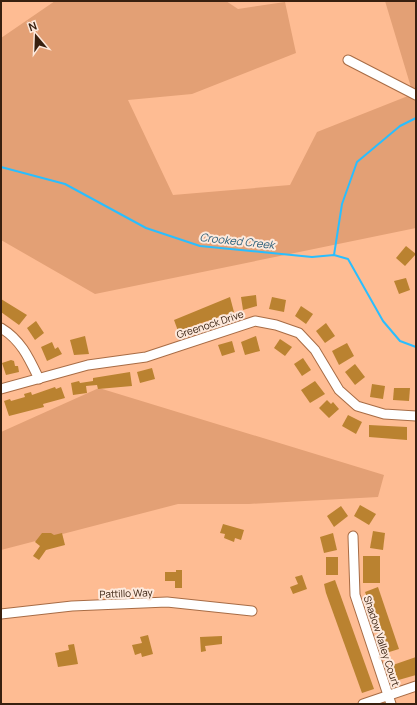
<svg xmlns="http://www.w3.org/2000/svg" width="417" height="705" viewBox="0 0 417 705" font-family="Manrope,sans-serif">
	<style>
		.green { fill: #e3a075 }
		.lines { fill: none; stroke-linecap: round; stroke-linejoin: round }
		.stream { stroke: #2abefe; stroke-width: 2 }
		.building { fill: #ba8230 }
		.minor-casing { stroke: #a86c45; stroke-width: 11 }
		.minor { stroke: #fff; stroke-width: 9 }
		.labels { text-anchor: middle; stroke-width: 4; stroke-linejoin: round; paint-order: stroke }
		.street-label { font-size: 10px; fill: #38200f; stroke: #fde9dc }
		.water-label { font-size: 11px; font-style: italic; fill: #295e79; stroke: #fde9dc }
	</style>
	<rect width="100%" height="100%" fill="#febc93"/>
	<g class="green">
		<polygon points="55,1 226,1 238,9 285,2 296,53 192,94 128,100 173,195 290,185 317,132 413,94 385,1 416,1 416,228 95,294 1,240 1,38"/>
		<polygon points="99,388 384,475 378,497 249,504 178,504 1,550 1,432"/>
	</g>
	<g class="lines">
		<g class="stream">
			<polyline points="1,167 65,184 146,228 200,246 312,257 334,255 348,259 383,321 400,341 416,347"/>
			<polyline points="334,255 342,204 357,162 400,126 416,118"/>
		</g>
	</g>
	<g class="building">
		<polygon points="406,246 416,254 405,266 396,258"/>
		<polygon points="406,278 410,290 399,294 394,281"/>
		<polygon points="256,295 257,306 243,310 241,297"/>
		<polygon points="230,297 234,312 178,331 174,320"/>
		<polygon points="272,297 286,300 284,312 269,309"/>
		<polygon points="1,299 27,315 19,325 1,312"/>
		<polygon points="301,306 313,314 306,324 295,316"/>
		<polygon points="36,321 44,333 35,340 27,328"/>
		<polygon points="326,323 335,336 325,343 316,331"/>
		<polygon points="85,336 89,354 74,355 70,340"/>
		<polygon points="256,336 260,351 245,355 241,342"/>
		<polygon points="280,339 292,347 285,356 274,348"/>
		<polygon points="232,341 235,352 222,356 218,345"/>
		<polygon points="52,342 55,349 58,347 62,354 47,361 41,347"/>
		<polygon points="347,343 354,356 339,365 332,351"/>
		<polygon points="303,358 311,370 302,376 294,364"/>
		<polygon points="11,360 14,361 15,366 18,366 19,372 6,375 2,363"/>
		<polygon points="355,364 365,377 355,385 345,372"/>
		<polygon points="152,368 155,379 140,383 137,372"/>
		<polygon points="130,372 132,386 98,389 97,385 86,386 87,393 73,395 71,383 79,381 80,383 93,381 93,378"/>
		<polygon points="315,381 325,394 310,403 301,390"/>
		<polygon points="372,384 385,386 383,399 370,397"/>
		<polygon points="55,387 56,389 61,387 65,398 43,404 44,407 9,416 4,401 10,399 11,401 25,397 24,394 31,392 32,395"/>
		<polygon points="394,388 410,388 409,401 393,400"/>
		<polygon points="327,400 331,404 333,402 339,409 329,418 319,408"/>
		<polygon points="348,415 362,422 356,434 342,426"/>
		<polygon points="369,425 407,427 407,440 369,437"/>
		<polygon points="360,505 376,514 369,525 354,516"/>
		<polygon points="341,506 348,516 334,527 327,516"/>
		<polygon points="223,524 244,530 241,540 235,538 234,542 224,538 225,534 220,533"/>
		<polygon points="373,531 385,533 383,550 370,548"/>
		<polygon points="42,533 51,533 54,535 62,533 65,545 46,550 39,560 33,556 40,546 35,542"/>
		<polygon points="333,533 337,550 324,553 320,537"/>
		<rect x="363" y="556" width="17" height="27"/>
		<rect x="326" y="557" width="12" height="18"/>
		<polygon points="176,570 182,570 182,588 175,588 175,581 165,581 165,572 176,572"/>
		<polygon points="302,575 307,589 293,594 290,587 298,584 295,577"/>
		<polygon points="335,580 374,689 362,693 326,593 324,584"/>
		<polygon points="378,587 399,649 386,653 365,592"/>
		<polygon points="148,635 153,654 142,657 141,653 135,655 132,645 142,643 140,637"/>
		<polygon points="222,636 222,644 205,646 206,651 201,652 200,637"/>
		<polygon points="74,644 78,664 58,667 55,653 69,650 68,645"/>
		<polygon points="416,657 416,675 395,681 390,666"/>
	</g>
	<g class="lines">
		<g class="minor-casing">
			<g id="minor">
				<polyline points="348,60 416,95"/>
				<path d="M 1,328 C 21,340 29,358 39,379"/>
				<polyline points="1,389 88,365 146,357 255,321 276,325 299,333 315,350 339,390 357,406 384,414 416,416"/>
				<polyline points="353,536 355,595 391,704"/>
				<polyline points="1,614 72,606 167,602 252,611"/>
				<polyline points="363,704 416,686"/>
			</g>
		</g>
		<use href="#minor" class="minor"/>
	</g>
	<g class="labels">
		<g class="street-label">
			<text transform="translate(210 324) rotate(-18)" y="4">Greenock Drive</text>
			<text transform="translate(126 593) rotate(-2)" y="4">Pattillo Way</text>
			<text transform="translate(382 641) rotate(72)" y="4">Shadow Valley Court</text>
		</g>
		<g class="water-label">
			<text transform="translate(237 241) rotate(6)" y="4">Crooked Creek</text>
		</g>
	</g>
	<rect width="417" height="705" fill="none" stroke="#38200f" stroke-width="4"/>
	<g transform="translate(36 36) rotate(341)" stroke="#fde9dc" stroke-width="3" paint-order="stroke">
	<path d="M0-3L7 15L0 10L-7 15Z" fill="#38200f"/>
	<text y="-6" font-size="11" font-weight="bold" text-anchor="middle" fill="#38200f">N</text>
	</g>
</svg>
